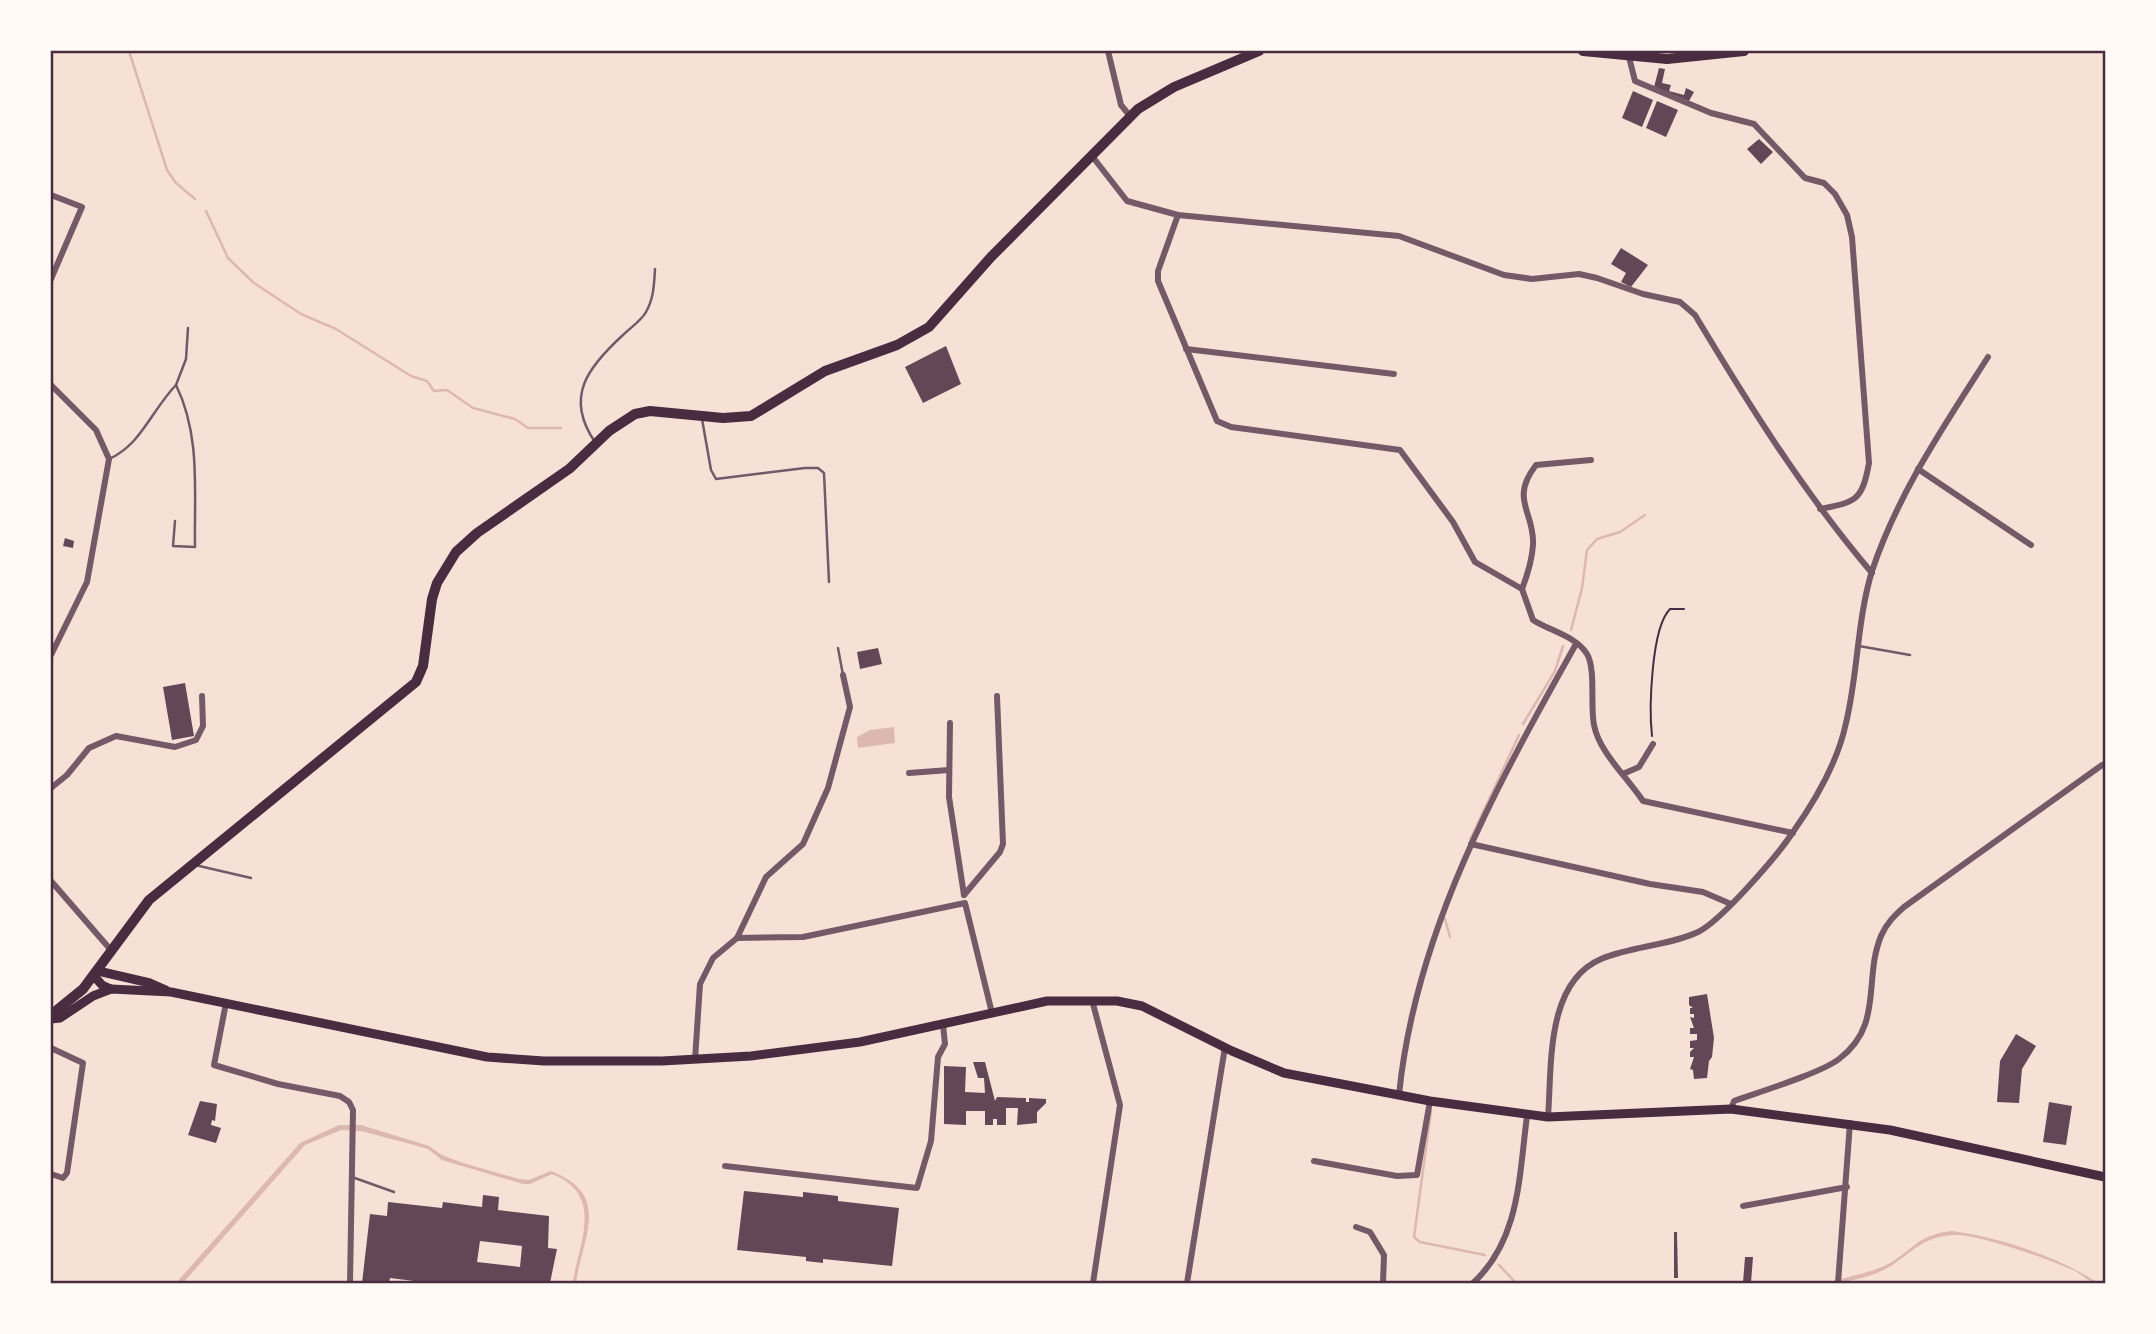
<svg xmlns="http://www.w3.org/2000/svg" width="2156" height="1334" viewBox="0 0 2156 1334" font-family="'Playfair Display',serif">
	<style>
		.water { fill: #dcb8b0 }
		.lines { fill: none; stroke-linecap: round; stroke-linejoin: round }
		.stream { stroke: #dcb8b0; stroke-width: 2.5 }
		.building { fill: #644757; fill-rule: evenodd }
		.path { stroke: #4a2c40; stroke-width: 2 }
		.service { stroke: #755966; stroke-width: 2.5 }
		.minor { stroke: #755966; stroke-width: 6 }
		.secondary { stroke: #4a2c40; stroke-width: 9 }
		.primary { stroke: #4a2c40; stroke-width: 10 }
		.neatline { fill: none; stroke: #4a2c40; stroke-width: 2.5 }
	</style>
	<rect width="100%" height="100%" fill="#f7e1d7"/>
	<g class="water">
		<polygon points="894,727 895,743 858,748 857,737 870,730"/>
		<path d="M 339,1125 L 361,1125 L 429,1146 L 442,1155 L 463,1163 L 519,1179 L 529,1180 L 551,1171 C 612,1195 583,1235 576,1283 L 573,1281 C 580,1239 604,1195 552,1174 L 530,1184 L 523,1184 L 442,1160 L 428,1149 L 414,1145 L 361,1131 L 341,1130 L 305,1145 L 183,1283 L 176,1283 L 300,1143 Z"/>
		<path d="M 1952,1231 C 1999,1237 2059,1257 2098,1283 C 2089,1283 2083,1275 2075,1271 C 2051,1260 1981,1235 1956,1235 C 1925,1236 1917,1248 1894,1264 C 1876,1276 1849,1283 1827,1283 C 1848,1276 1870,1274 1890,1263 C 1916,1247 1918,1235 1952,1231 Z"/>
	</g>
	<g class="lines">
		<g class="stream">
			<polyline points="129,51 167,170 176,183 195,199"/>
			<polyline points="206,211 228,258 254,283 301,314 336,329 411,376 427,381 434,391 447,390 473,408 515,419 528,428 561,428"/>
			<polyline points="1571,630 1582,588 1587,550 1597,539 1620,532 1645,515"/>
			<polyline points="1523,724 1555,671 1563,646"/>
			<polyline points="1470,840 1519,735"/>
			<polyline points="1445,919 1450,937"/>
			<polyline points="1431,1111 1414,1237 1420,1242 1485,1255"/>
			<polyline points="1499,1265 1516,1283"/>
		</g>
	</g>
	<g class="building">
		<polygon points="1659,68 1665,69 1662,83 1671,85 1669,91 1684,95 1686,88 1694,92 1689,101 1654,87"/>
		<polygon points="1633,91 1653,100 1642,127 1622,118"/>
		<polygon points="1657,101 1678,110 1666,137 1646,128"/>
		<polygon points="1759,139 1773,152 1761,164 1747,149"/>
		<polygon points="1621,248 1648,265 1631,287 1621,282 1626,273 1611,264"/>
		<polygon points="946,346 961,384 923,403 905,367"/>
		<polygon points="65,538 74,541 73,548 63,546"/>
		<polygon points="878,648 882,664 860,669 857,652"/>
		<polygon points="185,683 194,736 172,740 163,687"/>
		<polygon points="1707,994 1714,1038 1712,1057 1709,1061 1707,1078 1694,1079 1693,1070 1690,1069 1694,1057 1690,1057 1690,1052 1694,1048 1690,1048 1690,1041 1697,1040 1697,1034 1690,1034 1690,1028 1694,1028 1690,1017 1694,1018 1694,1014 1690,1014 1690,1008 1693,1008 1689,1005 1689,997"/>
		<polygon points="2016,1034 2036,1046 2022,1069 2019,1103 1997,1102 2000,1061"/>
		<polygon points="973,1062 985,1062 995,1101 997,1097 1026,1098 1026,1102 1029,1102 1029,1098 1046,1099 1046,1103 1037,1112 1037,1123 1017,1125 1018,1108 1006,1108 1006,1125 997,1125 997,1119 993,1119 993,1125 985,1125 985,1111 966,1111 966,1125 944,1124 944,1066 966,1067 965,1092 985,1093 984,1078 978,1078"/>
		<polygon points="200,1101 217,1104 215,1121 212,1120 211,1125 221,1128 216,1143 188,1135"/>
		<polygon points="2049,1102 2072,1106 2066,1145 2043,1142"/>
		<polygon points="744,1191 803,1197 803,1192 838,1196 838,1201 899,1208 892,1266 823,1259 823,1263 806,1261 806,1257 737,1250"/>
		<path d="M 483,1195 L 499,1197 L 498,1210 L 549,1216 L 548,1248 L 557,1249 L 550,1283 L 430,1283 L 390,1278 L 389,1283 L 362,1283 L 370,1214 L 387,1216 L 388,1202 L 442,1208 L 443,1202 L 482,1207 ZM 480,1241 L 522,1246 L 520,1267 L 477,1262 Z"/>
		<polygon points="1674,1232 1677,1232 1678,1278 1674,1278"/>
		<polygon points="1745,1257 1753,1257 1751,1283 1743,1283"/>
	</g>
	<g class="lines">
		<path class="path" d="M 1652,736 C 1649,709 1651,628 1670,609 L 1684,609"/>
		<g class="service">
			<polyline points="176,385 186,359 188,328"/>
			<polyline points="702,419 711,470 716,479 805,468 818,468 824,473 829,582"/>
			<path d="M 595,442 C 564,397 588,367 623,335 C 630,328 641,321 646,312 C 654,298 654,284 655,269"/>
			<path d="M 109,459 C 141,445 151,411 176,385 C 201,436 194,492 195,547 L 173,546 L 175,521"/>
			<polyline points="1859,646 1910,655"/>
			<polyline points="838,648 843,675"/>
			<polyline points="195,865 251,878"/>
			<polyline points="352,1177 394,1192"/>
		</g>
		<g class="minor">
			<polyline points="1108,51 1121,105 1130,116"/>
			<path d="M 1629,57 L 1635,81 L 1711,113 L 1754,124 L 1805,178 L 1824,183 L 1835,194 L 1847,215 L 1852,237 L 1869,463 C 1862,501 1856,502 1820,509"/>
			<path d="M 1092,156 L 1127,201 L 1178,215 L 1399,236 L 1504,275 L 1532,279 L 1579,274 L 1597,278 L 1643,294 L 1680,302 L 1695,315 C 1749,405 1804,493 1872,573"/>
			<polyline points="51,195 82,207 51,279"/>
			<path d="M 1178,215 L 1158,271 L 1158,281 L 1217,421 L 1231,427 L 1400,450 L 1453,522 L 1475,562 L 1522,589 L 1533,620 C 1550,631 1576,636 1587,654 C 1596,669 1590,706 1594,725 C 1599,752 1627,777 1643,801 L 1793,833"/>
			<polyline points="1186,349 1394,374"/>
			<polyline points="51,385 96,430 109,459 87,582 51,655"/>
			<polyline points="1918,469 2031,545"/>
			<path d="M 1522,589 C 1527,576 1532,560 1533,545 C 1535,512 1509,500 1536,465 L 1591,460"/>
			<polyline points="950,723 949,797 964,895"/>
			<polyline points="909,773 949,770"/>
			<polyline points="1625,773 1639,767 1653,744"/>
			<polyline points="51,788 67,775 89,748 116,736 175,747 196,740 203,726 202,696"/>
			<polyline points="1471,844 1650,884 1703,892 1731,904"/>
			<polyline points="51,881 110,949"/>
			<polyline points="964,895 1000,852 1003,844 997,696"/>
			<polyline points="737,938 803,937 965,903 992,1013"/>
			<polyline points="1092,1000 1120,1105 1093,1283"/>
			<polyline points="226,1003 214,1065 278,1084 340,1096 349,1102 353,1110 350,1283"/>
			<polyline points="51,1048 83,1063 67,1173 63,1178 51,1174"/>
			<polyline points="695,1060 700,984 713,958 737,938 766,877 803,844 828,788 850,707 843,675"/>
			<path d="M 1399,1095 C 1415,932 1497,785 1576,644"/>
			<path d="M 1731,1109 L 1734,1101 C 1759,1092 1821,1073 1839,1059 C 1884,1025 1863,980 1881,936 C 1886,924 1894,916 1904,907 L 2102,765"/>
			<path d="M 1548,1117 C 1552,1067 1545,983 1601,959 C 1632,946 1668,946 1698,932 C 1721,921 1778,855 1793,832 C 1815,801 1838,761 1846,723 C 1858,674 1857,620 1872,571 C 1898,493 1944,426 1988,357"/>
			<polyline points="1314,1161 1397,1176 1417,1175 1430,1101"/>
			<polyline points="725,1166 917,1188 931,1141 938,1057 945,1044 943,1025"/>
			<polyline points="1743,1206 1847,1187"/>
			<polyline points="1356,1227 1370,1232 1384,1255 1383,1283"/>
			<polyline points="1187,1283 1225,1047"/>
			<path d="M 1473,1283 C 1520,1240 1519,1176 1527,1116"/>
			<polyline points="1838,1283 1850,1123"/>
		</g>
		<g class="secondary">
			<polyline points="98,971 150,983 166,990"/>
			<polyline points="94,976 102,985 111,989"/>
			<polyline points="51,1019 60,1018 93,996 111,989 171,992 487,1057 544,1061 662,1061 751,1056 860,1042 1047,1001 1117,1001 1142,1006 1232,1051 1284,1073 1430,1101 1548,1117 1731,1109 1890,1130 2105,1177"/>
		</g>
		<g class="primary">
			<polyline points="1583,51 1667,59 1744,51"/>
			<polyline points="51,1015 83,989 149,900 416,682 423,666 432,599 437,583 456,552 477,533 569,469 609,431 635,414 650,411 723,418 751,416 825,371 897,345 929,327 991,257 1138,109 1174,87 1259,51"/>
		</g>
	</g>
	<rect width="2156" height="1334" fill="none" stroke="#fffaf5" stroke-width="105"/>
	<rect x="52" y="52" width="2052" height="1230" class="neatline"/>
</svg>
